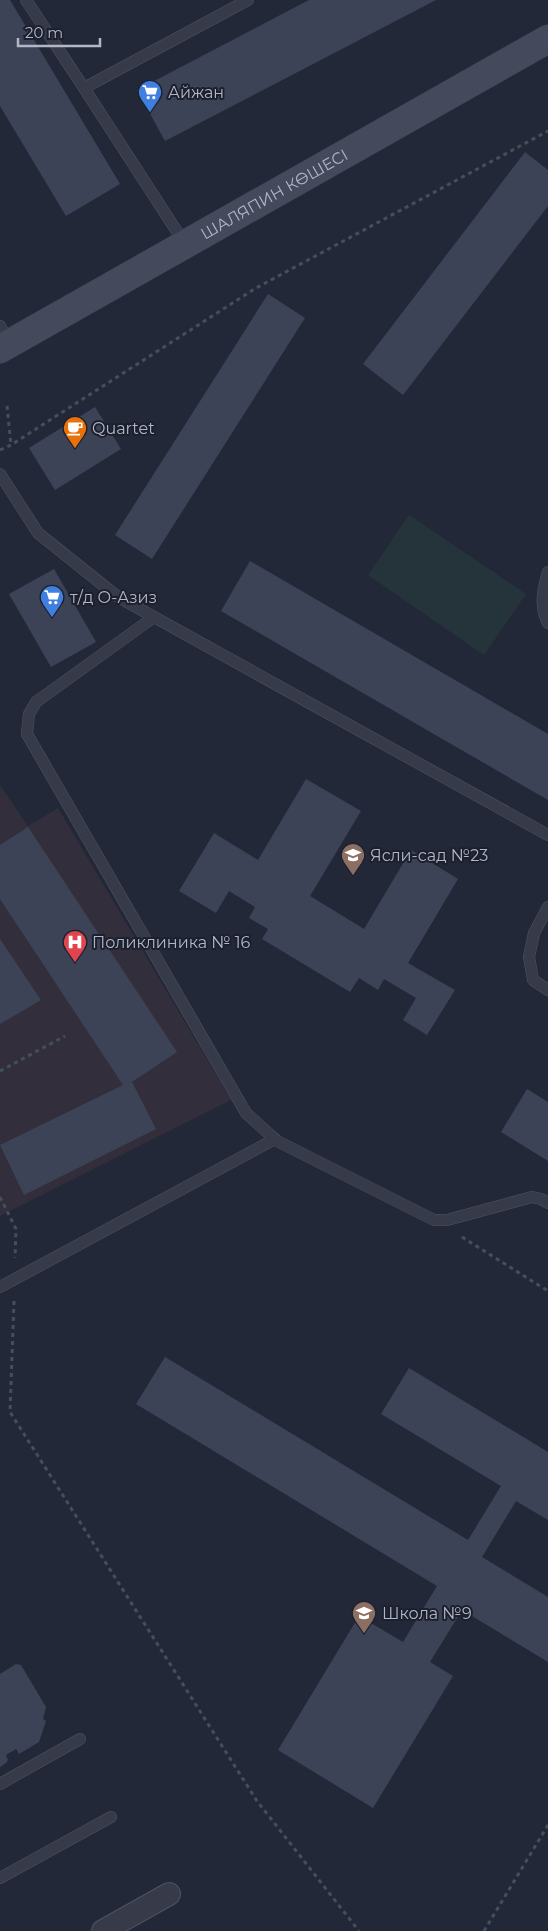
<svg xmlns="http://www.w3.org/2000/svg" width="548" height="1931" viewBox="0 0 548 1931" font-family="Montserrat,sans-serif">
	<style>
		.medical { fill: #322e3b }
		.green { fill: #25343a }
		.building { fill: #3d4357 }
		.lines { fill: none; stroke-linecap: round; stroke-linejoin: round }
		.service-casing { stroke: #4f5361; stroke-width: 12 }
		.minor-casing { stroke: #4f5361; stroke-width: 24 }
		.secondary-casing { stroke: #404452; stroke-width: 29 }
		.path { stroke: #435157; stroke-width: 3; stroke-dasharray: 4 4; stroke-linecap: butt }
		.service { stroke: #373b49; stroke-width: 11 }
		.minor { stroke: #373b49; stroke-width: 22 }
		.secondary { stroke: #45495c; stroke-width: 28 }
		.labels { text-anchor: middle; stroke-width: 4; stroke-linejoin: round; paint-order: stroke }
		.poi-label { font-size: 16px; fill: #b2b6c5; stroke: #1c202e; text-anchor: start }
		.street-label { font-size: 16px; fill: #b2b6c5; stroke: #1c202e }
	</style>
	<rect width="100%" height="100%" fill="#232839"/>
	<polygon class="medical" points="0,785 28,826 58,808 231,1100 0,1216"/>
	<polygon class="green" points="409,515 526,594 484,655 368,575"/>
	<g class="building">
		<polygon points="0,0 10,0 120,184 66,216 0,106"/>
		<polygon points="309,0 436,0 165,141 137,90"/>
		<polygon points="525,152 548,170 548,206 403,395 363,364"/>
		<polygon points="268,294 305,318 152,559 115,535"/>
		<polygon points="95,407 121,449 55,490 29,448"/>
		<polygon points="250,561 548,734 548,800 221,611"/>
		<polygon points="54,569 96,642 51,667 9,594"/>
		<polygon points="306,779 361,811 310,896 364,929 411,850 458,879 408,963 455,990 427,1035 403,1020 416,998 384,979 378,990 359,978 350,992 262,939 268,929 249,918 255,907 229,891 216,913 179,891 214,833 258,860"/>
		<polygon points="28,827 177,1052 132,1082 156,1129 24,1195 0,1145 123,1085 0,899 0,845"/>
		<polygon points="0,939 41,1000 0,1024"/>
		<polygon points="527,1089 548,1102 548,1161 501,1132"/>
		<polygon points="165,1357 468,1540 501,1486 381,1414 409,1368 548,1452 548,1520 516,1501 482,1557 548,1597 548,1662 462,1610 430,1662 453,1676 373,1808 278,1750 359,1616 403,1642 437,1586 136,1404"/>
		<polygon points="16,1664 21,1665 46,1707 43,1719 46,1721 39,1742 19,1754 16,1749 6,1755 8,1760 6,1763 0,1767 0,1674"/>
	</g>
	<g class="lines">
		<g class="service-casing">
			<g id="service">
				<polyline points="26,0 84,88 248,0"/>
				<polyline points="84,88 185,244"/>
				<polyline points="0,326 10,344"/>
				<polyline points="0,474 38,533 118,597 548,835"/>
				<path d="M 548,572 C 543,589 539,607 548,623"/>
				<polyline points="154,617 36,702 29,714 27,734 246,1113 277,1141 434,1220 447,1220 532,1197 541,1199 548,1203"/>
				<polyline points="548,907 534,933 529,957 533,980 548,990"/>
				<polyline points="0,1287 275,1139"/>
				<polyline points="0,1784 80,1739"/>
				<polyline points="0,1878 111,1817"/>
			</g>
		</g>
		<g class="minor-casing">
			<polyline id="minor" points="103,1931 169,1894"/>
		</g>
		<g class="secondary-casing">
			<g id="secondary">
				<path id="s1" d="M 0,349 L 548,39"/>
			</g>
		</g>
		<g class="path">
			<polyline points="7,406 11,445"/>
			<polyline points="0,450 11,445 256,288 548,131"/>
			<polyline points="0,1071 65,1036"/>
			<polyline points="0,1197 16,1229 15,1258"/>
			<polyline points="462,1237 548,1291"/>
			<polyline points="14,1301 10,1412 257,1801 359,1931"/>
			<polyline points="484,1931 548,1825"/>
		</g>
		<use href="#service" class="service"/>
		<use href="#minor" class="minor"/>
		<use href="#secondary" class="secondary"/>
	</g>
	<defs>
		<g id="supermarket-pin" transform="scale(1.25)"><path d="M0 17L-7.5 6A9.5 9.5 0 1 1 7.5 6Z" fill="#3f7fe0" stroke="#1c202e"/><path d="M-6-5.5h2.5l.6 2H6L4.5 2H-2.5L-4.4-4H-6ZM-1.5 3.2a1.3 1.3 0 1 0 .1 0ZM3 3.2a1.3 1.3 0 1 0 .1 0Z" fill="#fff"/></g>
		<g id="cafe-pin" transform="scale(1.25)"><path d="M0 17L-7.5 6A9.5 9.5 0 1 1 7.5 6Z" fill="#e8710a" stroke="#1c202e"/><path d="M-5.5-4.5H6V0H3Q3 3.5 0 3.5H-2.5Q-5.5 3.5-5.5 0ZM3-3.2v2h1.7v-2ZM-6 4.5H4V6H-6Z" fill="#fff"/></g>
		<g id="school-pin" transform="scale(1.25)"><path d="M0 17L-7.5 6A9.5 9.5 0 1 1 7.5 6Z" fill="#8d6e63" stroke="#1c202e"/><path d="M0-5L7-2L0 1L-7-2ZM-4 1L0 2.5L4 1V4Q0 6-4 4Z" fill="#fff"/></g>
		<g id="hospital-pin" transform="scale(1.25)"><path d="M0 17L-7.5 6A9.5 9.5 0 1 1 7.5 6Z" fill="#e0444e" stroke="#1c202e"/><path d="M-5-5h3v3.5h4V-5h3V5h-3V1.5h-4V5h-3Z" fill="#fff"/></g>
	</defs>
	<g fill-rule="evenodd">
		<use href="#supermarket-pin" x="150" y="92"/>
		<use href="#cafe-pin" x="75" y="428"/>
		<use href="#supermarket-pin" x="52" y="597"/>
		<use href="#school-pin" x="353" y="855"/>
		<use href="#hospital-pin" x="75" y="942"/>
		<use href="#school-pin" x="364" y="1613"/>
	</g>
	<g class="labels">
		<g class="poi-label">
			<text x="168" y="98">Айжан</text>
			<text x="92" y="434">Quartet</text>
			<text x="70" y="603">т/д О-Азиз</text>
			<text x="370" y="861">Ясли-сад №23</text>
			<text x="92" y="948">Поликлиника № 16</text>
			<text x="382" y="1619">Школа №9</text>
		</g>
		<g class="street-label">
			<text dy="6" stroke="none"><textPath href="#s1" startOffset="315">ШАЛЯПИН КӨШЕСІ</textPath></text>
		</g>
	</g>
	<path d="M18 38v8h82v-8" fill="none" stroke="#b2b6c5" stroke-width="2.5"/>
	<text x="25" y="38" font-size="15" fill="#b2b6c5" stroke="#1c202e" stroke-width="4" paint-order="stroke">20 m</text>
</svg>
